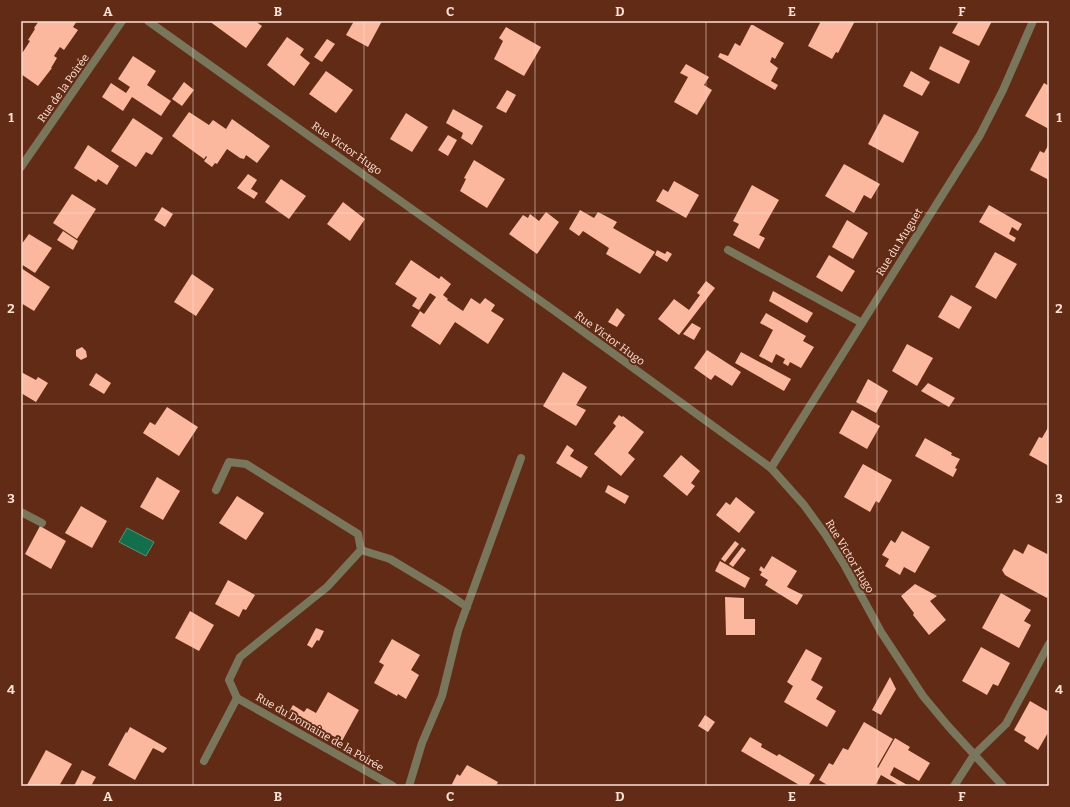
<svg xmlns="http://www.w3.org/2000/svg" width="1070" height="807" viewBox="0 0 1070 807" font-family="Bitter,serif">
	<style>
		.water { fill: #136e4c; stroke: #5a9176 }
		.building { fill: #fbb89e }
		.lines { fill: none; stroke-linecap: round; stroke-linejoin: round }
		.lane { stroke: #79765c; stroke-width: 8 }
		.street { stroke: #79765c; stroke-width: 8 }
		.grid { fill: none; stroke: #fee2d7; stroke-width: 1; stroke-opacity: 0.55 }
		.labels { text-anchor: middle; stroke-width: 4; stroke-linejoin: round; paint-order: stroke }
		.street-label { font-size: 11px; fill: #fee2d7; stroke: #622b15 }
		.neatline { fill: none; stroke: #fee2d7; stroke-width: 1.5 }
		.grid-label { font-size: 13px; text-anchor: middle; font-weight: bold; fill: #fee2d7 }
	</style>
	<rect width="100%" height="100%" fill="#622b15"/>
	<polygon class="water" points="127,528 154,542 146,556 119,542"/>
	<g class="building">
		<polygon points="39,21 77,21 73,27 78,30 64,50 60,47 54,56 57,58 51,68 52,68 38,86 21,74 21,55 30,41 28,40 35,29 34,28"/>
		<polygon points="209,21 255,21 262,26 246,48"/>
		<polygon points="354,21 382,21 368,47 346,35"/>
		<polygon points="821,21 855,21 838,53 836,52 832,59 808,46"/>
		<polygon points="959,21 992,21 979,46 952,33"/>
		<polygon points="751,25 753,25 784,43 775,59 772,57 770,62 778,68 771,81 778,85 775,90 718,57 720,53 728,56 735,43 740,46"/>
		<polygon points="506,27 541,47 524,76 494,59 503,41 499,38"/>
		<polygon points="287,37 304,49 300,55 310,63 294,86 267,65"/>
		<polygon points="327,39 335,44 322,62 314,57"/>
		<polygon points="940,46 970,61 959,84 929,69"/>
		<polygon points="133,56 156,71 147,85 171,101 161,116 132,97 123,111 102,97 111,83 126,93 130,87 118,79"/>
		<polygon points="686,64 709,77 704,85 712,90 697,115 674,102 688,77 680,73"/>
		<polygon points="326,71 353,90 336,113 309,94"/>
		<polygon points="911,71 930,82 922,96 903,86"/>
		<polygon points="184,82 194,90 182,106 172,99"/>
		<polygon points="1044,83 1049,86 1049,129 1025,116"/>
		<polygon points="507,90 516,95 506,113 496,108"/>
		<polygon points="453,109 483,126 472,145 461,138 463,133 446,123"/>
		<polygon points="189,112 209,125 213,120 226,129 232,119 270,146 257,163 246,155 244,159 240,158 227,149 217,164 215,163 212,167 204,161 207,157 206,156 204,159 172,136"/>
		<polygon points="406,113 428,127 412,152 390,139"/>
		<polygon points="884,114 919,132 903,163 868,144"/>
		<polygon points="133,118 163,138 152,155 146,152 136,167 111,151"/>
		<polygon points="448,135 457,140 448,156 438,150"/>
		<polygon points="1049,144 1049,180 1030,170 1040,151 1044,153"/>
		<polygon points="88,145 119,166 107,185 98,179 96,182 74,168"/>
		<polygon points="474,160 505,179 487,208 460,191 466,179 464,178"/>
		<polygon points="844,164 880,184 871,199 864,195 854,213 825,196"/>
		<polygon points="248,174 257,180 251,189 258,193 254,199 237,188"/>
		<polygon points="281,179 306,196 289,219 265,202"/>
		<polygon points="674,181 699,195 686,218 656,201 663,189 668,192"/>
		<polygon points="752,185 779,200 759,235 765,238 759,249 733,235 739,224 733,221"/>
		<polygon points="72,194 96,209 77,239 53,223"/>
		<polygon points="343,202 365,219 350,241 327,224"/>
		<polygon points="989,205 1022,224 1018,231 1012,227 1009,234 1016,238 1014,242 979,222"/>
		<polygon points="162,207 173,214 165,227 154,220"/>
		<polygon points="580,210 594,218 598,212 617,222 613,228 655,252 640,274 606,254 609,248 583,231 579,236 569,229"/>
		<polygon points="546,212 559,222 537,254 509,234 523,215 528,218 530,214 539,221"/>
		<polygon points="847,220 868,233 853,259 832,247"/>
		<polygon points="63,231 78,241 73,250 57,240"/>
		<polygon points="29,234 52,248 35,273 21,264 21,245"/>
		<polygon points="657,250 665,254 667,251 672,254 667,262 655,255"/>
		<polygon points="995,252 1017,264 996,299 975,287"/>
		<polygon points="829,255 855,271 842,292 816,277"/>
		<polygon points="411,260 439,279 441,276 451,284 443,295 448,299 447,300 463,311 471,298 480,304 485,298 495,305 491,311 504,319 488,344 455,322 440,345 411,326 420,311 424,314 436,297 430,293 419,310 412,306 417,298 395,284"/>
		<polygon points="21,268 50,287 34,311 21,303"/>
		<polygon points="192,274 214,289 196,316 174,302"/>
		<polygon points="706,281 715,288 679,335 658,319 674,299 689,310 700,295 697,293"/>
		<polygon points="773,291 813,313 807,323 769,301"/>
		<polygon points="951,295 972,307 959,329 938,317"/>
		<polygon points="617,308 625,315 617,327 608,322"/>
		<polygon points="766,313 806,336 803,341 814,347 801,368 790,362 788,366 783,363 785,359 776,354 772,363 759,356 773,330 760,323"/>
		<polygon points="692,323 701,328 694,340 683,334"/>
		<polygon points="907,344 933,358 917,386 892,371"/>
		<polygon points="82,347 86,351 87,357 81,360 76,356 76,350"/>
		<polygon points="707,350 741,372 732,386 715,375 711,380 694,368"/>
		<polygon points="741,352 791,379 784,391 735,363"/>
		<polygon points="21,372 36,380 38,377 48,383 36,402 21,393"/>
		<polygon points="563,372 587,387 576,405 586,410 576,426 543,406"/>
		<polygon points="96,373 111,383 104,394 89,385"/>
		<polygon points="868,379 888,391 876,413 856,402"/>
		<polygon points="928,383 955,398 949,407 921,391"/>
		<polygon points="167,407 198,427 179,456 143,433 150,422 155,425"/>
		<polygon points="852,410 880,426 867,449 839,433"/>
		<polygon points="619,415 622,417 623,416 644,432 628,453 635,459 621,476 594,454 616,426 613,423"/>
		<polygon points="1049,426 1049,466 1029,455 1039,437 1042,438"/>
		<polygon points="925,438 952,453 951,455 960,459 955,468 957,469 953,477 915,456"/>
		<polygon points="567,445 574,450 570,456 588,467 581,478 556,463"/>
		<polygon points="681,455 700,471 691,483 695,486 687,496 663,476"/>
		<polygon points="863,464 892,480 879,503 876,501 870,512 844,497"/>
		<polygon points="157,477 180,491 163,520 140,507"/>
		<polygon points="608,485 629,496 625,504 605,492"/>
		<polygon points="237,496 264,513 246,540 219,523"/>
		<polygon points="736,497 755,512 739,533 716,515 726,502 730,505"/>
		<polygon points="81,506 107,521 92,548 65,533"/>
		<polygon points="40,526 66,541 51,569 25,554"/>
		<polygon points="902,531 930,547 915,573 904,567 900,575 885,566 889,559 882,555 891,540 895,543"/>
		<polygon points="735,541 739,544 725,562 721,559"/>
		<polygon points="1028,544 1049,555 1049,594 1047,598 1010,578 1005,575 1002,570 1014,549 1023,554"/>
		<polygon points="742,547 746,550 733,567 729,564"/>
		<polygon points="772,556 797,571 787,587 803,595 797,605 765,585 768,580 760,575 762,572 759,570 761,566 764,569"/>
		<polygon points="720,561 750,578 745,588 715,571"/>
		<polygon points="228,580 255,595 246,610 243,609 239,617 215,604"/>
		<polygon points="915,584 937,596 930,601 946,620 929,635 913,615 914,613 901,596"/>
		<polygon points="1001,593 1031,610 1024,621 1031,625 1019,648 982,628"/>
		<polygon points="725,597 744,598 744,619 755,619 755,635 726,635"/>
		<polygon points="190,611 214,625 199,651 175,638"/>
		<polygon points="316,628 324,631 319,641 317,640 312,648 307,645"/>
		<polygon points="392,639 420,655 411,670 419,675 406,699 398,694 397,696 374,683 384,665 379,662"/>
		<polygon points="981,647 1010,663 998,686 993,684 987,695 962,681"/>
		<polygon points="806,649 822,658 811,680 823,687 816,699 836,711 827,727 784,702 793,686 787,682"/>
		<polygon points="890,677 896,689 881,715 872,710"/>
		<polygon points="328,692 359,710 342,741 289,712 293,705 304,712 307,708 316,713"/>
		<polygon points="1030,701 1049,712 1049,731 1038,750 1024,741 1026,737 1014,730"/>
		<polygon points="705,715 715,722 708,732 698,726"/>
		<polygon points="864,722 893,739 877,767 878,768 895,738 910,747 908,750 930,763 919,781 894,767 890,775 909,786 900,786 881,775 875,786 829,786 819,780 829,763 833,765 843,748 848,750"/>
		<polygon points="130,727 167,748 163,753 153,748 135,780 108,765 126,732 127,733"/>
		<polygon points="750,737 762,744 761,747 777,756 779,754 815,775 808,786 801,786 741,751"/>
		<polygon points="46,750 72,764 59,786 29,786 27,785"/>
		<polygon points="467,765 498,782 496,786 453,786 452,784 457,774 460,776"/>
		<polygon points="82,770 96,777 91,786 74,786"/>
	</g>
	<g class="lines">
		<g class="lane">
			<polyline points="728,250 862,323"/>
			<polyline points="21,512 42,523"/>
		</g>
		<g class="street">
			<polyline points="148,21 559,314 771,468 804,505 825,534 845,566 881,632 923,696 948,726 1003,786"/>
			<polyline points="21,167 122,21"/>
			<polyline points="771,468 980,135 1003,90 1033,21"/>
			<polyline points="216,490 229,462 246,464 358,534 361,550 327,587 240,657 229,680 237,698"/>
			<polyline points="361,550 390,559 445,592 467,607"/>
			<polyline points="204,761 237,698 393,786"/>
			<polyline points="409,786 422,743 442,696 458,631 521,458"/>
			<polyline points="954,786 974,755 1006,724 1049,644"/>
		</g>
	</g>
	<path class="grid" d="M 193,21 L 193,786M 364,21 L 364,786M 535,21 L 535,786M 706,21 L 706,786M 877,21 L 877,786M 21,213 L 1049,213M 21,404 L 1049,404M 21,594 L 1049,594"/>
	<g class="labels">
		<g class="street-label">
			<text transform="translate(63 88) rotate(-55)" y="4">Rue de la Poirée</text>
			<text transform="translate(347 148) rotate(35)" y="4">Rue Victor Hugo</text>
			<text transform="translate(899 242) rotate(-58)" y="4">Rue du Muguet</text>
			<text transform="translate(610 338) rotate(36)" y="4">Rue Victor Hugo</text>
			<text transform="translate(850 556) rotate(59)" y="4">Rue Victor Hugo</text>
			<text transform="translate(320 732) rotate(30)" y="4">Rue du Domaine de la Poirée</text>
		</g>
	</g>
	<rect width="1070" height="807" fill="none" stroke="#622b15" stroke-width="44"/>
	<rect x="22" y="22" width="1026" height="763" class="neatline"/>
	<g class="grid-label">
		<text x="108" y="16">A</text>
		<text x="278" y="16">B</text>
		<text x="450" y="16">C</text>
		<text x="620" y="16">D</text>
		<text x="792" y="16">E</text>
		<text x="962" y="16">F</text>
		<text x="11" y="122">1</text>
		<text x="1059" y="122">1</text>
		<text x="11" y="313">2</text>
		<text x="1059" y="313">2</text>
		<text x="11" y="503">3</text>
		<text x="1059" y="503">3</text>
		<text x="11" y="694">4</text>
		<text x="1059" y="694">4</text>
		<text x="108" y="801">A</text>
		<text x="278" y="801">B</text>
		<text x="450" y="801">C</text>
		<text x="620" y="801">D</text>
		<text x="792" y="801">E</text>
		<text x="962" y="801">F</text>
	</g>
</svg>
